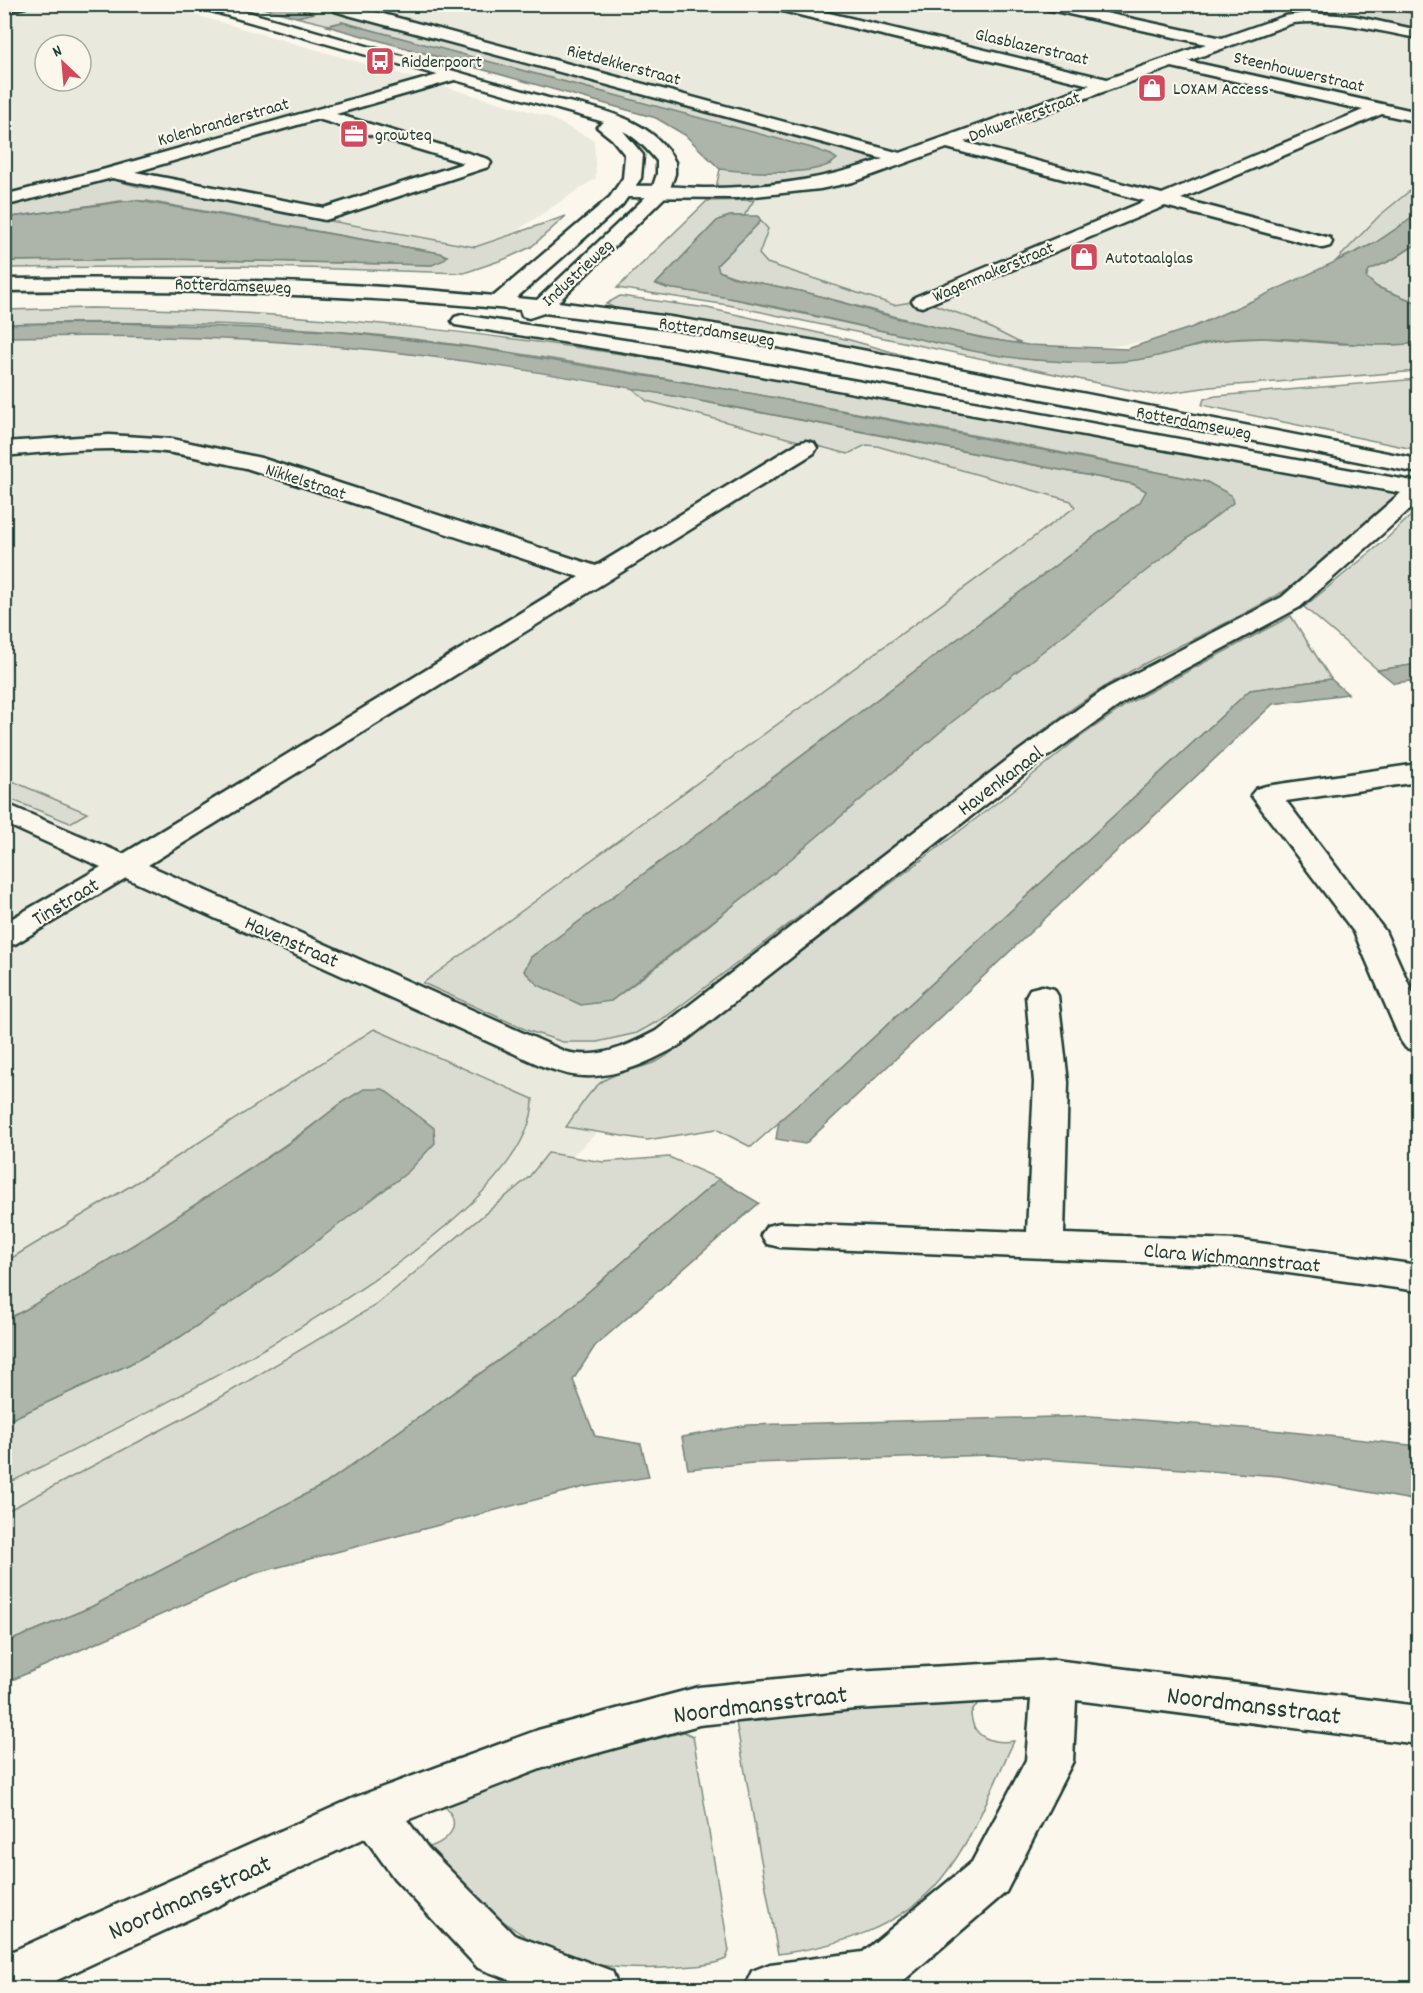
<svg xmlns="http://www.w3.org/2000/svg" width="1423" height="1993" viewBox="0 0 1423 1993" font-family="Dekko,sans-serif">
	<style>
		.built { fill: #eae9de; fill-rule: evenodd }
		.green { fill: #dbdcd1; stroke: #7d8c82; stroke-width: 1.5 }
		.water { fill: #adb4aa; stroke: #74847b; stroke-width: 1.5 }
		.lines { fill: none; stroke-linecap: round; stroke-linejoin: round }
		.street-casing { stroke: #1f3d34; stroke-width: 5 }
		.secondary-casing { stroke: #1f3d34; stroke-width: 5 }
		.street { fill: #fbf7ec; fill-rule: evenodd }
		.secondary { fill: #fbf7ec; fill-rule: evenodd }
		.labels { text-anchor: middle; stroke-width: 4.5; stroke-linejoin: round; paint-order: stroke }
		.far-street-label { font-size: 18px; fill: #1f3d34; stroke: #fbf7ec }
		.far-poi-label { font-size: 18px; fill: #1f3d34; stroke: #fbf7ec; text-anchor: start }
		.street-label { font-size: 21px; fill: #1f3d34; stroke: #fbf7ec }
		.near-street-label { font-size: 26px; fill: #1f3d34; stroke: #fbf7ec }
	</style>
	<rect width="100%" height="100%" fill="#fbf7ec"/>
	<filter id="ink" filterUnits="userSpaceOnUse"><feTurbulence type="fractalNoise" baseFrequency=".0167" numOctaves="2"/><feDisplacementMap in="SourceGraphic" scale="12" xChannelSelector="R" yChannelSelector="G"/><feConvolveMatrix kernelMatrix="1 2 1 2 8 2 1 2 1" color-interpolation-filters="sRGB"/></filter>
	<g filter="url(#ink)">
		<g class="built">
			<path d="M 4,5 L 161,5 L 546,116 L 594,140 L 596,178 L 473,260 L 5,220 ZM 45,45 L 81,45 L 81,81 L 45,81 Z"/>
			<polygon points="274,5 1418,5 1418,219 1217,331 1059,354 687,276 748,131"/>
			<polygon points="115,315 379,327 745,383 1255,484 1252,522 231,1474 5,1557 5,324"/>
		</g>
		<g class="green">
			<polygon points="1297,4 1377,5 1418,15 1418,28 1335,13 1308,12 1290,7"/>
			<polygon points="284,5 330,5 330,9 341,13 875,157 885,162 798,184 716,188 720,169 791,172 832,164 831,155 342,22 329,25 296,17 314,13"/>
			<polygon points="110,179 136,186 475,247 566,216 531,247 505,259 464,273 238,266 5,268 5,261 167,259 432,265 447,256 440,253 147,201 120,201 5,218 5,206 95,181"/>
			<polygon points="1418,184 1418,214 1375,243 1336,261 1379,216"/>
			<polygon points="754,200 744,216 730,216 718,220 656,284 667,288 711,294 939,343 1036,360 1101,362 1148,358 1223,340 1264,338 1340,344 1418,343 1418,371 1210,387 1154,395 728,305 617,288 707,201"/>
			<path d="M 761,221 L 768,229 L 759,254 L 767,263 L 894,305 L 917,301 L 930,303 L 971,318 L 1022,344 C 948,334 879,311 808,293 C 778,285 746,283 719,271 L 717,265 Z"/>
			<polygon points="1418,243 1418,303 1377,287 1366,278 1369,270 1392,260"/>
			<polygon points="620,296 707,308 850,340 913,358 617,309 606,304"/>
			<path d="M 90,308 C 337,309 581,345 824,387 C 1016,420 1208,457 1400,493 C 1364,525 1329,561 1289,588 C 1239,620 1183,642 1131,671 C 1080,700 1033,737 987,775 L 667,1016 L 637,1033 L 597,1042 L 563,1042 L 529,1031 L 423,983 L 1075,507 L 1071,501 L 877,446 L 866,445 L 848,454 L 647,401 L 632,388 L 1133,484 L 1147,491 L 1140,502 L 703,830 L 531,957 L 524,971 C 555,1001 570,997 611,1001 C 730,914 837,815 951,722 C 1037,652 1126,583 1216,517 L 1207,482 C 1037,447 867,414 697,384 C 577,363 456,341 334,331 C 225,322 114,321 5,324 L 4,310 Z"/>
			<polygon points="1418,379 1418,450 1202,405 1204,399 1216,396"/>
			<polygon points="1418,509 1418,664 1378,670 1304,607 1383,542"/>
			<path d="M 1291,616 L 1331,679 L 1250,690 L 834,1074 L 751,1147 L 716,1129 L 647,1140 L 566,1127 C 576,1113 592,1085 608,1078 C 630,1067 658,1068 675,1048 L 1020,785 L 1076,740 L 1129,703 Z"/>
			<polygon points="5,778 87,813 70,823 5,797"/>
			<path d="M 374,1029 L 533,1099 C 533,1233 116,1428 5,1485 L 5,1422 L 130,1364 L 180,1337 L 279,1270 L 344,1101 C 290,1144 232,1181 174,1219 C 119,1254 63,1292 5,1320 L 5,1262 L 155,1171 Z"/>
			<polygon points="548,1153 603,1162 669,1157 719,1179 558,1318 325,1484 91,1607 5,1643 5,1512 199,1410 376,1305 529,1177"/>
			<path d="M 980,1700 L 971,1713 C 972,1738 992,1744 1014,1741 C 992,1787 974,1839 941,1879 C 901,1928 838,1946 778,1954 L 736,1722 L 871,1706 Z"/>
			<path d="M 684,1732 L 693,1736 L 729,1951 L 726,1959 C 709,1967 682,1967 663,1968 C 548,1974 500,1923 423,1849 C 450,1843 467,1822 439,1802 L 544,1767 Z"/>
		</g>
		<g class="water">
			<polygon points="252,5 284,5 315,13 296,17"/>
			<path d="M 342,22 L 812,148 L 831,155 L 837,159 C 819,178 745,172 720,169 L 685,135 L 656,118 L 327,26 Z"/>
			<polygon points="134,200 440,253 447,256 444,260 432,265 167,259 5,261 5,218"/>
			<path d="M 1418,214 L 1418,243 L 1392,260 L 1369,270 L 1366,277 L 1377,287 L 1418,303 L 1418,343 C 1354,351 1289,332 1224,340 C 1198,343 1174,353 1149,358 C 1113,365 1072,363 1036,360 C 991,357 946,345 902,335 C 824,318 747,299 667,288 L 656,284 L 718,220 L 730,216 L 758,216 L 761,221 L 717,265 L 719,271 L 732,277 L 809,293 L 892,317 L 982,338 L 1028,345 L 1127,349 L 1193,327 L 1254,300 L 1375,243 Z"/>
			<path d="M 121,323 L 333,331 L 471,347 L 755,394 L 1207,482 L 1231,495 L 1233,503 L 952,722 L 772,875 L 611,1001 L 581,1005 L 538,985 L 524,971 L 531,957 L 703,830 L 1140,502 L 1146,491 L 1133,484 C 992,457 852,429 711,403 C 578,378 443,354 308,344 C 208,336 105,335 5,337 L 5,324 Z"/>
			<polygon points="1418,664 1418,680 1394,683 1378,670"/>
			<polygon points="1331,679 1348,694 1273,704 805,1144 776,1139 779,1121 834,1074 1250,690"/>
			<polygon points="364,1089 383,1089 434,1128 435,1143 408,1172 279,1270 180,1337 130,1364 5,1422 5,1320 25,1310 138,1242 297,1138 344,1101"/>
			<polygon points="719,1179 759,1203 595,1346 573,1380 595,1436 641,1444 649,1477 584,1487 256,1573 5,1683 5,1643 91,1607 325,1484 558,1318"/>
			<polygon points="1090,1416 1282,1431 1418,1446 1418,1501 1279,1476 989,1455 753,1463 688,1469 682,1437 748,1425"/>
		</g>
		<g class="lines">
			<g class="street-casing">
				<g id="street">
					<polygon points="4,4 27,4 25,7 4,12"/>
					<path d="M 332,4 L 346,4 L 900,153 L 1090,85 L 770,8 L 763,4 L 791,4 L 1107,79 L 1206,44 L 1041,8 L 1034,4 L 1064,4 L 1222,38 L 1285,16 L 1306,13 L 1354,16 L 1418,30 L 1418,38 C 1376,31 1336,18 1293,23 L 1188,61 L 1418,112 L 1418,122 L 1382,114 L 1181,199 L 1330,238 L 1332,242 L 1330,246 L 1323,248 L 1165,206 L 922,307 L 915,305 L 912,301 L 915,297 L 1145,201 L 947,148 L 853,182 L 820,189 L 736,198 L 623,197 L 617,196 L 614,192 L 617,188 C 638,183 683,188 708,188 C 771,187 824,180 883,159 L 348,15 L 335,11 ZM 1172,67 L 1363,110 L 1162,194 L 964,142 Z"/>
					<path d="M 452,71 L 460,76 L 458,79 L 336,114 L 488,159 L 491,163 L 488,167 L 332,218 L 325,220 L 112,178 L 4,206 L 4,195 L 106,169 ZM 318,119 L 464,163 L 324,208 L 135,172 Z"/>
					<path d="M 109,435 L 172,439 L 261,458 L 596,566 L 798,443 L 806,441 L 814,443 L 817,448 L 814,453 L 148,865 L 566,1052 C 600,1060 627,1046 656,1031 L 1020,750 L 1107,688 L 1282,597 L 1410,485 L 1418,483 L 1418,502 L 1300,607 L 1127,700 L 1040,762 L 680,1045 C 651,1061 617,1078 583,1076 C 569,1076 555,1070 542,1066 L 126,878 L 15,944 L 4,946 L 4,923 L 101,867 L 4,823 L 4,803 L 123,854 L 579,577 L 246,468 C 217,462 187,454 156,451 C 106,446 55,451 4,456 L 4,442 Z"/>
					<polygon points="1418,764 1418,782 1286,801 1385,931 1418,1005 1418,1051 1406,1048 1401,1041 1354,932 1251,795 1256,789 1266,786"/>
					<polygon points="1042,986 1054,989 1058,996 1068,1082 1064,1234 1237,1240 1418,1265 1418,1291 1237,1266 780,1247 767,1244 761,1235 767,1226 780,1223 1027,1232 1034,1082 1026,996 1030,989"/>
					<polygon points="1055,1660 1418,1706 1418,1744 1076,1700 1073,1761 1006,1892 895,1988 744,1988 752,1971 770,1964 863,1952 972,1862 1026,1760 1031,1699 855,1709 699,1725 543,1768 407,1820 428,1848 514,1935 612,1971 619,1988 532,1988 478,1968 394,1878 365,1838 40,1988 4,1988 4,1955 356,1797 538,1730 699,1687 855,1671"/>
				</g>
			</g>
			<g class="secondary-casing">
				<g id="secondary">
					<path d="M 195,4 L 220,4 L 548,98 C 592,107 652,116 675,162 L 675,174 L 668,194 L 558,302 L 670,317 L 816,341 L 1418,459 L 1418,473 L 767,345 L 670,329 L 544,313 L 529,318 L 522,316 L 520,310 C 349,294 177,289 4,291 L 4,279 C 168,277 331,280 494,296 L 610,197 L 623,178 L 625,155 L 612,139 L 597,127 L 604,122 L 197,7 ZM 623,131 C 637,138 647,149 657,161 L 657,174 L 651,192 L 537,300 L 516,298 L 622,205 L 641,178 L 643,155 Z"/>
					<polygon points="462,315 657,345 1418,482 1418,496 657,357 455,325 452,321 455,317"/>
				</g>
			</g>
			<use href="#street" class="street"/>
			<use href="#secondary" class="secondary"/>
		</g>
	</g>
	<defs>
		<g id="bus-square" transform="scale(1.5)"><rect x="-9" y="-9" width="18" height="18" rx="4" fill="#d1495b" stroke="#fbf7ec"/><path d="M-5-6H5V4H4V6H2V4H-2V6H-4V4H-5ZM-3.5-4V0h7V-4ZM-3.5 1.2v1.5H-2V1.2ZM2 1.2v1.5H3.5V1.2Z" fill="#fff"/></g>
		<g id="shop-square" transform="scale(1.5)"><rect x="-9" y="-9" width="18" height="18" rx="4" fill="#d1495b" stroke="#fbf7ec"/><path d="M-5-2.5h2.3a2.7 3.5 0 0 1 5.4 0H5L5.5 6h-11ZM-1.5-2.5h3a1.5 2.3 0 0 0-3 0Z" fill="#fff"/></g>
		<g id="office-square" transform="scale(1.5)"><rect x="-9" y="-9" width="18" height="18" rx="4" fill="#d1495b" stroke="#fbf7ec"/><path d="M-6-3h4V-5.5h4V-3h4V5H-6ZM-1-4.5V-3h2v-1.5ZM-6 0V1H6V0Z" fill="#fff"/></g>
	</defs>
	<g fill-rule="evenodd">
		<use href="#bus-square" x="380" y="61"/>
		<use href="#shop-square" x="1152" y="88"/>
		<use href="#office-square" x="354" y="134"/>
		<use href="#shop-square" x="1084" y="257"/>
	</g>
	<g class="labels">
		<g class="far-street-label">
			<text transform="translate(1032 46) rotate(13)" y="6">Glasblazerstraat</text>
			<text transform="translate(624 64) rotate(15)" y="6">Rietdekkerstraat</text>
			<text transform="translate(1299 71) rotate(13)" y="6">Steenhouwerstraat</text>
			<text transform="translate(1024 116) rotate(-20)" y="6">Dokwerkerstraat</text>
			<text transform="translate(223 121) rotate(-16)" y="6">Kolenbranderstraat</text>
			<text transform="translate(993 271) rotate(-23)" y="6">Wagenmakerstraat</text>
			<text transform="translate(577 272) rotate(-43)" y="6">Industrieweg</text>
			<text transform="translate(233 285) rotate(2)" y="6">Rotterdamseweg</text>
			<text transform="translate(717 331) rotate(9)" y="6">Rotterdamseweg</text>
			<text transform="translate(1194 422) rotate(11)" y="6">Rotterdamseweg</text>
			<text transform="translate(306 481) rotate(18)" y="6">Nikkelstraat</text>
		</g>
		<g class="far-poi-label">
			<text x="401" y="67">Ridderpoort</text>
			<text x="1173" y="94">LOXAM Access</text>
			<text x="375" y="140">growteq</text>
			<text x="1105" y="263">Autotaalglas</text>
		</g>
		<g class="street-label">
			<text transform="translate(1000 780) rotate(-37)" y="7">Havenkanaal</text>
			<text transform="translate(65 901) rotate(-31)" y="7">Tinstraat</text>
			<text transform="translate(292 941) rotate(24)" y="7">Havenstraat</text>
			<text transform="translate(1232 1257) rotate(5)" y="7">Clara Wichmannstraat</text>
		</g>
		<g class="near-street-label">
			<text transform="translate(760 1703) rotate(-7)" y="9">Noordmansstraat</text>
			<text transform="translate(1254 1704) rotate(7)" y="9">Noordmansstraat</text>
			<text transform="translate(189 1896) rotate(-24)" y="9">Noordmansstraat</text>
		</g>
	</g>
	<rect width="1423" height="1993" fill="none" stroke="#fbf7ec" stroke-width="24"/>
	<rect x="12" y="12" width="1399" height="1969" fill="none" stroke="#1f3d34" stroke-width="2" filter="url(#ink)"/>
	<g transform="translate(63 63) rotate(334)"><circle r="28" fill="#fbf7ec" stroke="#a3ada2" stroke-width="1.5"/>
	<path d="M0-4.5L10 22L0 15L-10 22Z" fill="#d1495b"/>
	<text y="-9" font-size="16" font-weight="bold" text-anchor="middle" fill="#1f3d34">N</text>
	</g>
</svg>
